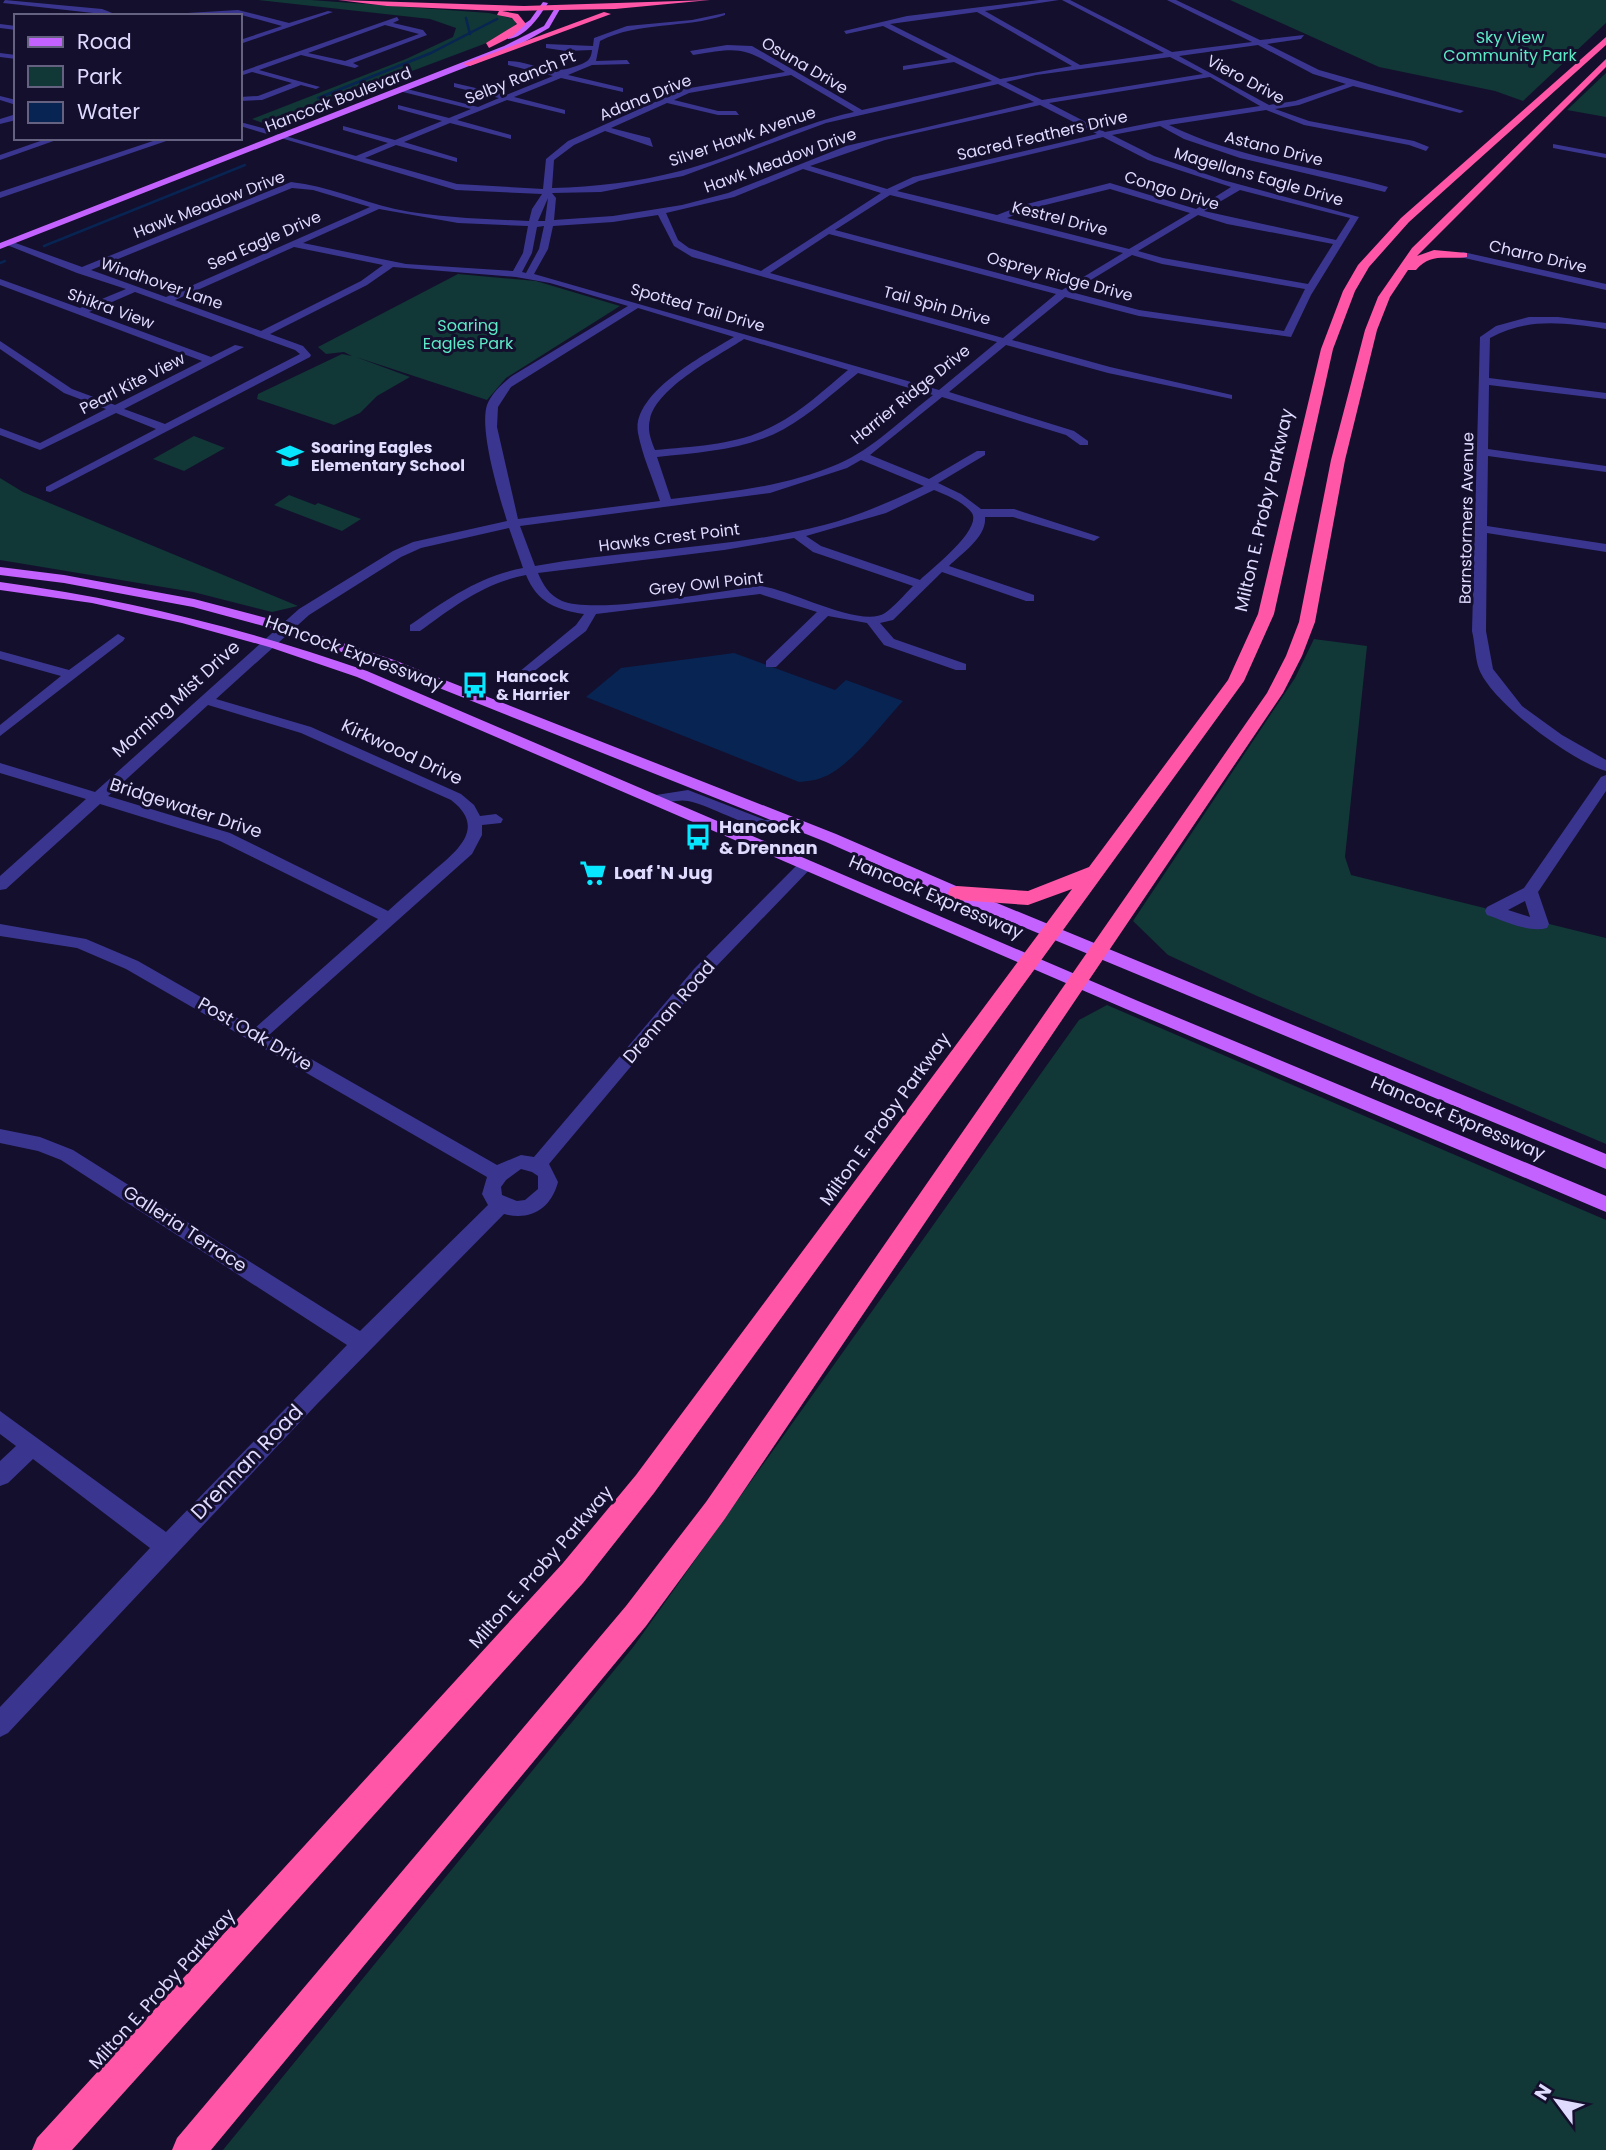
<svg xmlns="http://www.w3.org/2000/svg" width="1606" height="2150" viewBox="0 0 1606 2150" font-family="Poppins,sans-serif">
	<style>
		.green { fill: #113736 }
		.water { fill: #082452 }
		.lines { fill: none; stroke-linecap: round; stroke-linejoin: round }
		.stream { stroke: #082452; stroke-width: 2.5 }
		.minor { fill: #3a368f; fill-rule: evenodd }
		.major { fill: #c462ff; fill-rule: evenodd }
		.highway { fill: #ff56a7; fill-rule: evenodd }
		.labels { text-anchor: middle; stroke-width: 6; stroke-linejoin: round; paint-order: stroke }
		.far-park-label { font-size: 16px; fill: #5ceac6; stroke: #140f2d }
		.far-street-label { font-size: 16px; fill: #dfdbff; stroke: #140f2d }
		.far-poi-label { font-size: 16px; font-weight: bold; fill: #dfdbff; stroke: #140f2d; text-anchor: start }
		.street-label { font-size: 18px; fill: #dfdbff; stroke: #140f2d }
		.poi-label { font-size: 18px; font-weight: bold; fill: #dfdbff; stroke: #140f2d; text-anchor: start }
		.near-street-label { font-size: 21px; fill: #dfdbff; stroke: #140f2d }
	</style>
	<rect width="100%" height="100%" fill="#140f2d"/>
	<g class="green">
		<polygon points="258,0 311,0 489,13 515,19 516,24 500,38 268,125 252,119 406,59 453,37 456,28 430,19"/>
		<polygon points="1230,0 1606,0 1606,23 1523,101 1495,91 1379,67"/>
		<polygon points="1606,73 1606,117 1567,110"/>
		<polygon points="458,274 536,281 620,306 506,378 487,400 356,357 410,377 377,396 360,413 334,425 257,399 258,394 342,354 352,356 344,352 326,354 318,347"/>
		<polygon points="194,436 225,448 184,471 153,459"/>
		<polygon points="0,478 23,492 298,606 272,612 193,592 0,560"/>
		<polygon points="289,495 315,505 318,503 361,519 342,531 274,505"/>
		<polygon points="1314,639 1367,646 1345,857 1351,875 1606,938 1606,1144 1257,996 1168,955 1133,921 1295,678"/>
		<polygon points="1107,1005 1606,1220 1606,2150 223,2150 634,1646 1079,1020"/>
	</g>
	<path class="water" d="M 734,653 L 835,690 L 846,680 L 903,701 C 883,722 849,769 821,778 C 814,781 806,781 799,782 L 586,697 L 621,668 Z"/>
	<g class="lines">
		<g class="stream">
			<polyline points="466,18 470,34"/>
			<polyline points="318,98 431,53 497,19"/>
			<polyline points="44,246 245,165"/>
			<polyline points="0,263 5,261"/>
		</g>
		<g class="minor">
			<polygon points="5,0 102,9 120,16 3,3"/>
			<path d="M 1039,0 L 1059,0 L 985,11 L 1080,65 L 1164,53 L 1062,0 L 1070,0 L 1172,52 L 1252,42 L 1167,0 L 1176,0 L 1260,40 L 1304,35 L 1301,39 L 1267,44 L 1319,70 L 1464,111 L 1460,113 L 1353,86 L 1299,105 L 1275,109 L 1309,121 L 1414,141 L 1429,147 L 1426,151 L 1409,145 L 1304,125 L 1266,110 L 1169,125 C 1238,159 1315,166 1388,187 L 1385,192 L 1240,158 L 1184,139 L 1160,126 L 1112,135 L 1154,156 L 1223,180 L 1359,217 L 1311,295 L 1291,337 L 1139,316 L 1065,297 L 1012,340 L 1110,367 L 1232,395 L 1232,399 L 1108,373 L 1006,345 L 949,392 L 1074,431 L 1088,441 L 1088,445 L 1080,445 L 1066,435 L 942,397 L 870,455 L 929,479 L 977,451 L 985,451 L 985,455 L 938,483 L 961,494 L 981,509 L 1014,509 L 1100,537 L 1094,541 L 1013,517 L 985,517 C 987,537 962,553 949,566 L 1034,595 L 1034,601 L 1026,601 L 942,572 L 893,620 L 880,623 L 894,639 L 966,664 L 966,670 L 956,670 L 884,645 L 867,623 L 828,616 L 776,667 L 766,667 L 766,661 L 817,612 L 760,594 L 596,614 L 586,631 L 524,679 L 517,675 L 519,672 L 576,625 L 584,614 C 556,610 537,602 526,575 C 484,583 453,607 420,631 L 410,631 L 410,625 C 446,600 479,576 523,568 L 509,528 L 421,548 L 401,557 L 309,615 L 216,699 L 311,727 L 461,794 L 474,805 L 480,816 L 496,814 L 503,819 L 501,823 L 482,825 L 482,835 L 472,854 L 269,1035 L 497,1165 L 521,1155 L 534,1157 L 694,969 L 801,861 L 806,860 L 814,865 L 706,977 L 549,1164 L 558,1182 C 551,1209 530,1221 504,1214 L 317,1404 L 8,1733 L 0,1737 L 0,1707 L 150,1548 L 33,1459 L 8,1483 L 0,1486 L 0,1461 L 16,1446 L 0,1434 L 0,1411 L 166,1532 L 347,1345 L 61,1160 L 38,1151 L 0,1143 L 0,1129 L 40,1137 L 73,1150 L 360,1331 L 488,1205 L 482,1194 L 487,1177 L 126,969 L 77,948 L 0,936 L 0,924 L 86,939 L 138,961 L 255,1028 L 378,919 L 220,841 L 100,804 L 6,889 L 0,890 L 0,876 L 86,799 L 0,773 L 0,763 L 95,792 L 299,609 L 393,551 L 413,542 L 507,521 C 499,495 479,430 487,405 C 492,393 502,384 512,376 L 628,306 L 550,283 L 516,277 L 393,267 L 367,285 L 270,334 L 303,346 L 311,355 L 310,357 L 50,492 L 46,491 L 46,487 L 156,429 L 116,413 L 40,450 L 0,435 L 0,428 L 40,443 L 106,409 L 64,393 L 0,349 L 0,341 L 72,389 L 115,405 L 202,361 L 0,285 L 0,279 L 80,308 L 126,289 L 77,273 L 2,243 L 10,241 L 82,267 L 291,182 C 328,186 360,201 395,209 C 439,218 485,219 529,221 L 532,209 L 542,194 L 456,190 L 274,136 L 278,134 L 356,156 L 388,143 L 343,130 L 343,126 L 395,140 L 442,121 L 398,109 L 398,105 L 449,118 L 471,109 L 399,91 L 399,87 L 478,107 L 499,98 L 454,87 L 454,83 L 506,95 L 553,76 L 508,65 L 508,61 C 538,62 547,78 579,65 C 587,62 591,60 592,50 L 566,51 L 546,48 L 546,44 L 593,46 L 594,38 L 627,26 L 692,20 L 725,13 L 725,15 C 684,29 639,21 600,41 L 596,61 L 627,60 L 630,64 L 592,65 L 568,75 L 623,88 L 623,92 L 561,78 L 514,97 L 565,110 L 565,114 L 507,100 L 457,120 L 511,135 L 511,139 L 450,123 L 404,142 L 457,158 L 457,162 L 396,145 L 365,158 L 457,184 L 543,189 L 546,159 L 568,141 L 684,89 L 785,72 C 742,47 742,47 693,55 L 690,51 L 727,45 L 752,46 L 862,110 L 992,81 L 954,62 L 903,70 L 903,66 L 948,59 L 883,26 L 846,34 L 844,31 L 907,16 ZM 977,12 L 1072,66 L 1000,79 L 890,24 ZM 1258,45 L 1313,74 L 1346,84 L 1295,101 L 1269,105 L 1179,56 ZM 1170,57 L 1203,74 L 1042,100 L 1006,82 L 1036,75 ZM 791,75 L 854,112 C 794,125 739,156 680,171 C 638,182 595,187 552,188 L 554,160 L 574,145 L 605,131 L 653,147 L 650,138 L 611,128 L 667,103 L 718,115 L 739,115 L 736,111 L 718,111 L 674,100 L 689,93 ZM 1210,77 L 1260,106 L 1160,121 L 1105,132 L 1049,103 ZM 998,84 L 1034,102 L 846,146 L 728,193 L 682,205 L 613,216 L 554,220 L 556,198 L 552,193 L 601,192 L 683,176 L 826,123 ZM 1040,105 L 1097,134 L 913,177 L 887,189 L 810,166 L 885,140 ZM 1103,137 L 1148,160 L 1231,187 L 1196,209 L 1110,183 L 1023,205 L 997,215 L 897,191 L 919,181 ZM 803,169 L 881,193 L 761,271 L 689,248 L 678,240 L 666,213 L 734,197 ZM 292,188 L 313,190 L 370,207 L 166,297 L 91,270 ZM 1110,189 L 1190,213 L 1129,249 L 1007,218 L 1029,209 ZM 1240,190 L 1350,218 L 1336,240 L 1204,211 ZM 890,195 L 1123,253 L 1062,290 L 835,230 ZM 548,198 L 545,221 L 538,221 ZM 379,209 L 458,223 L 528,226 L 523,253 L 513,271 L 406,264 L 303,243 ZM 658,215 L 674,246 L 692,257 L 997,342 L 939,390 L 534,274 L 548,249 L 553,226 L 613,222 ZM 1198,215 L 1227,224 L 1333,244 L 1308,284 L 1163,258 L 1138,251 ZM 544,226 L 539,249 L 526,273 L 522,272 L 532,253 L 537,227 ZM 829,234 L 1056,294 L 1003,338 L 770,273 ZM 294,247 L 383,265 L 361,281 L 261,331 L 175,300 ZM 1132,255 L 1162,264 L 1305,289 L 1284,331 L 1139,310 L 1071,292 ZM 135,292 L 295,350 L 300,354 L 165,424 L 124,409 L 244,347 L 235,345 L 211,357 L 89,312 ZM 638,308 L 734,337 C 706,354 631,393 638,433 C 642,455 653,479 660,501 L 518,519 L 497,427 L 498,407 L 511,387 ZM 744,339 L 848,370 C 825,389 802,411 775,425 C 739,445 696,446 655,450 C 651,440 647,430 650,419 C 657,387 718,356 744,339 ZM 858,373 L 933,395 C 903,418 873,449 838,464 C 785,487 728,492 671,499 L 657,457 C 700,452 746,450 784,429 C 811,414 834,392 858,373 ZM 861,460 L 924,486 C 891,501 859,516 824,525 C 730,549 631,549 535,566 L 520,526 L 770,493 L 847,468 ZM 934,490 C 946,495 964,502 972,513 C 982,530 931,569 920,580 L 821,546 L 806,536 L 886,513 ZM 794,538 L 813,552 L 913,586 C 904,595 895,606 885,613 C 861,629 790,589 760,586 C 718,591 596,615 562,601 C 549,595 543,585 538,573 L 724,550 ZM 208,705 L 301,733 L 451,800 C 489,829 454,853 430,874 C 416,886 402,898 388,911 L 230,833 L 108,796 ZM 521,1169 L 532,1172 L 538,1176 L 538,1189 L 525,1200 L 517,1201 L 502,1195 L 501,1187 L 506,1180 Z"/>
			<polygon points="238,10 289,23 328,11 333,12 240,44 240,40 282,26 238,14 187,13"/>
			<path d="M 397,17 L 399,20 L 393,23 L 423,30 L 427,35 L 353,63 L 359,66 L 355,68 L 301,55 L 259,70 L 320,87 L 316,89 L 301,85 L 262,100 L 240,101 L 240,97 L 258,96 L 292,83 L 252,72 L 240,76 L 240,72 ZM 385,25 L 419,34 L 345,61 L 308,53 Z"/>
			<polygon points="0,24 16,26 16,30 0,28"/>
			<polygon points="0,53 16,55 16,59 0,57"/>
			<polygon points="0,96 16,100 16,105 0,100"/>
			<polygon points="13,115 16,115 16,120 0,124 0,119"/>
			<polygon points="240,122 270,130 271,132 267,134 240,126"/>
			<polygon points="49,138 62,138 0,160 0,155"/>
			<polygon points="162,138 175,138 0,198 0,192"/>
			<polygon points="1553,144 1606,154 1606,158 1553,148"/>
			<polygon points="1463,252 1606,284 1606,290 1460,257 1458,255"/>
			<path d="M 1529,317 L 1558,317 L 1606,323 L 1606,329 C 1565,323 1528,317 1490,338 L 1489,378 L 1606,393 L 1606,399 L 1489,385 L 1488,449 L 1606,466 L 1606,472 L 1488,456 L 1487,526 L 1606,544 L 1606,552 L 1487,533 L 1486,631 L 1493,669 L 1522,706 L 1562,735 L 1606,760 L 1606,771 C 1572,761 1492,703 1479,669 C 1475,658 1475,643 1472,631 L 1480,337 L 1496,326 Z"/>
			<polygon points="118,634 125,638 123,641 0,736 0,725 61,676 0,659 0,651 69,670"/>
			<path d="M 1606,775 L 1606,791 L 1538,892 L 1549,924 L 1547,928 C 1528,933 1505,921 1487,915 L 1485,911 L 1487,907 L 1524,888 L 1601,777 ZM 1525,901 L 1530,917 L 1508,910 Z"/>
			<path d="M 688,790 L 765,820 L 793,818 L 800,823 C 778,848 714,805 688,801 C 679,799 666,803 656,805 L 649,800 L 656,795 Z"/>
		</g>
		<g class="major">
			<path d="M 543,2 L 548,3 C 539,17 526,37 508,39 L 508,35 L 530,20 Z"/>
			<polygon points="555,8 560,9 549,28 510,50 0,249 0,243 504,46 544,26"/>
			<polygon points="0,567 64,575 194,599 270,619 394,660 836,834 963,889 1606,1154 1606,1169 951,897 826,842 384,666 260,625 193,607 64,583 0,575"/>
			<path d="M 0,582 C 126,599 247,629 367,671 L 1138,1001 L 1606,1196 L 1606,1212 L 1126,1009 L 357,677 L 269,647 L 182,623 L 92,603 L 0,590 Z"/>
		</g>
		<g class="highway">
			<polygon points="338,0 524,6 710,0 615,9 502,11 518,14 526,24 513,36 489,48 486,43 517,24 512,18 497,15 499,11 387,6"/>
			<polygon points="604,12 611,14 470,66 463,64"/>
			<polygon points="1606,37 1606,45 1409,222 1369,267 1355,291 1333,349 1274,614 1244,681 654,1493 583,1583 72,2150 32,2150 37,2138 563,1563 636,1475 1072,889 1028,905 957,900 950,898 948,893 950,888 957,886 1028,891 1089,867 1228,680 1258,614 1321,349 1343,291 1358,265 1401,218"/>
			<path d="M 1606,59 L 1606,67 L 1417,256 L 1434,250 L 1467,253 L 1467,257 C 1446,260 1431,252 1416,270 L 1408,270 L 1390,297 L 1377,330 L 1345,460 L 1315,622 L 1302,656 L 1283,693 L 724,1520 L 646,1626 L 211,2150 L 172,2150 L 177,2138 L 626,1606 L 706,1502 L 1267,693 L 1286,656 L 1299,622 L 1331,460 L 1365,330 L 1378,297 L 1412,248 Z"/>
		</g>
	</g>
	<defs>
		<g id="school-bare" transform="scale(2.1)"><path d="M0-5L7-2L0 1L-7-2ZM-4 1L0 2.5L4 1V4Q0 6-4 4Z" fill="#07e7ff" stroke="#140f2d" stroke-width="2.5" paint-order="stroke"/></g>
		<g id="bus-bare" transform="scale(2.1)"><path d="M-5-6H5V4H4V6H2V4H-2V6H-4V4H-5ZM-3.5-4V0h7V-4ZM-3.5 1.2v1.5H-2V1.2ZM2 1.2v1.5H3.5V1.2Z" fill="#07e7ff" stroke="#140f2d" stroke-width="2.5" paint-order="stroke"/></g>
		<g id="supermarket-bare" transform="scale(2.1)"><path d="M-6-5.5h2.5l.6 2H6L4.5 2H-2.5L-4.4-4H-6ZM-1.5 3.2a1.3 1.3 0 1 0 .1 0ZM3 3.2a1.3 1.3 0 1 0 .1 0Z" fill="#07e7ff" stroke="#140f2d" stroke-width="2.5" paint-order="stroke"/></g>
	</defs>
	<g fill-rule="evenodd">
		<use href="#school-bare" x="290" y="456"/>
		<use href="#bus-bare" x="475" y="685"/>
		<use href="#bus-bare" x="698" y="837"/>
		<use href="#supermarket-bare" x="593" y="873"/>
	</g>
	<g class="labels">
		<g class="far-park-label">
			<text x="1510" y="43">Sky View<tspan x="1510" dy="18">Community Park</tspan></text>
			<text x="468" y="331">Soaring<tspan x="468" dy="18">Eagles Park</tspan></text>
		</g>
		<g class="far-street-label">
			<text transform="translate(805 65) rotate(30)" y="6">Osuna Drive</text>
			<text transform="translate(520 77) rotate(-22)" y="6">Selby Ranch Pt</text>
			<text transform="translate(1246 79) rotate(28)" y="6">Viero Drive</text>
			<text transform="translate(645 97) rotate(-22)" y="6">Adana Drive</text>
			<text transform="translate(338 99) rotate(-21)" y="6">Hancock Boulevard</text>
			<text transform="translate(1042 135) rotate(-13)" y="6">Sacred Feathers Drive</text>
			<text transform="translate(742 136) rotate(-19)" y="6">Silver Hawk Avenue</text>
			<text transform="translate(1274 148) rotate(14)" y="6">Astano Drive</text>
			<text transform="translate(780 160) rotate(-20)" y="6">Hawk Meadow Drive</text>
			<text transform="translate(1259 176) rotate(16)" y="6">Magellans Eagle Drive</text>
			<text transform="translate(1172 190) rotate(17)" y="6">Congo Drive</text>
			<text transform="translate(209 204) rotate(-21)" y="6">Hawk Meadow Drive</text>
			<text transform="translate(1060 218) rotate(14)" y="6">Kestrel Drive</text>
			<text transform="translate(264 240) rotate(-24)" y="6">Sea Eagle Drive</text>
			<text transform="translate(1538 256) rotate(13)" y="6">Charro Drive</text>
			<text transform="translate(1060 276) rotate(15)" y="6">Osprey Ridge Drive</text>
			<text transform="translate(162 283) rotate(19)" y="6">Windhover Lane</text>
			<text transform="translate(937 305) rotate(15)" y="6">Tail Spin Drive</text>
			<text transform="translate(698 307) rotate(16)" y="6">Spotted Tail Drive</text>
			<text transform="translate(111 308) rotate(20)" y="6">Shikra View</text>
			<text transform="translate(132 383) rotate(-27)" y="6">Pearl Kite View</text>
			<text transform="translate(910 394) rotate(-39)" y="6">Harrier Ridge Drive</text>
			<text transform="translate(1466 518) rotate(-89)" y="6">Barnstormers Avenue</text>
			<text transform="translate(669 537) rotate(-7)" y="6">Hawks Crest Point</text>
			<text transform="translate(706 583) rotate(-6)" y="6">Grey Owl Point</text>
		</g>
		<g class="far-poi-label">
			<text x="311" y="453">Soaring Eagles<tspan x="311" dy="18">Elementary School</tspan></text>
			<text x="496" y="682">Hancock<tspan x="496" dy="18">&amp; Harrier</tspan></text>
		</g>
		<g class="street-label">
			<text transform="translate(1264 510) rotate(-77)" y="6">Milton E. Proby Parkway</text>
			<text transform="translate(354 653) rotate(20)" y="6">Hancock Expressway</text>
			<text transform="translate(176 699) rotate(-42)" y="6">Morning Mist Drive</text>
			<text transform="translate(402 752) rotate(25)" y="6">Kirkwood Drive</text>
			<text transform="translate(186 808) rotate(18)" y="6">Bridgewater Drive</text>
			<text transform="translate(936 897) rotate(23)" y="6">Hancock Expressway</text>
			<text transform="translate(669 1012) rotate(-49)" y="6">Drennan Road</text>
			<text transform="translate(255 1034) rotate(30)" y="6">Post Oak Drive</text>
			<text transform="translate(1458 1118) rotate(23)" y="6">Hancock Expressway</text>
			<text transform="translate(885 1119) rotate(-54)" y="6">Milton E. Proby Parkway</text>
			<text transform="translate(185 1229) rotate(33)" y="6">Galleria Terrace</text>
			<text transform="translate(541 1567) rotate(-49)" y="6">Milton E. Proby Parkway</text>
			<text transform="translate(162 1989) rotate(-48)" y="6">Milton E. Proby Parkway</text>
		</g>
		<g class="poi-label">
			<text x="719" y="833">Hancock<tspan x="719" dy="21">&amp; Drennan</tspan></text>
			<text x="614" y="879">Loaf 'N Jug</text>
		</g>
		<g class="near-street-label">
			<text transform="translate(247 1462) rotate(-46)" y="7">Drennan Road</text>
		</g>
	</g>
	<rect x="14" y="14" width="228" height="126" fill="#140f2d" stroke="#656181" stroke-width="2"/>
	<rect x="28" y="37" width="35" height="10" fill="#c462ff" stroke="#656181" stroke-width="2"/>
	<text x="77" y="49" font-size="21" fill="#dfdbff">Road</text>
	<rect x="28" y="66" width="35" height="21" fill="#113736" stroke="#656181" stroke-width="2"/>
	<text x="77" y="84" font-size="21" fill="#dfdbff">Park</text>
	<rect x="28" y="102" width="35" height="21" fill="#082452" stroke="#656181" stroke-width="2"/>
	<text x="77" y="119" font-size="21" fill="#dfdbff">Water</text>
	<g transform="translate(1557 2101) rotate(302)" stroke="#140f2d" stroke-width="5" paint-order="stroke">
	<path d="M0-5L12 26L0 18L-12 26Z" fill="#dfdbff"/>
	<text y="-10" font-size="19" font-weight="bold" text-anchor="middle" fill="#dfdbff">N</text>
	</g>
</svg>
